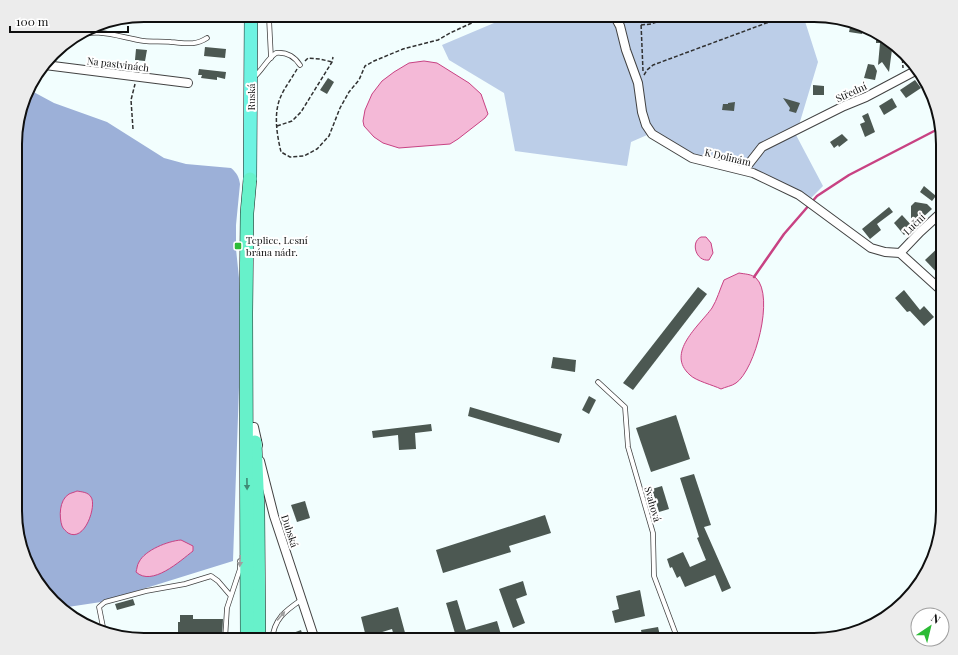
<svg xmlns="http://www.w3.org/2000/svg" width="958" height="655" viewBox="0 0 958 655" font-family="'Playfair Display',serif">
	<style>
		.green { fill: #bccee8 }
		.forest { fill: #9cb0d8 }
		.water { fill: #f4b9d7; stroke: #c84283 }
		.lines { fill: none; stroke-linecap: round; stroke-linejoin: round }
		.stream { stroke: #c84283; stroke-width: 2.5 }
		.building { fill: #4c5852 }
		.service-casing { stroke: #424242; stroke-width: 5.5 }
		.minor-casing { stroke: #424242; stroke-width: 10 }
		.primary-casing { stroke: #202020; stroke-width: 14 }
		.trunk-casing { stroke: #202020; stroke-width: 14 }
		.path { stroke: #313131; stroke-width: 1.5; stroke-dasharray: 4 2; stroke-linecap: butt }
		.service { stroke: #fff; stroke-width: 4 }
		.minor { stroke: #fff; stroke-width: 8 }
		.primary { stroke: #6ef3e2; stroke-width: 13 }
		.trunk { stroke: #67f1ca; stroke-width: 13 }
		.oneway { fill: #3f8b76 }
		.oneway2 { fill: #9f9f9f }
		.poi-dot { fill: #2cbb36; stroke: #fff; stroke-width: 1.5 }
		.labels { text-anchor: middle; stroke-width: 4; stroke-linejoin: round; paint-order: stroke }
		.street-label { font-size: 10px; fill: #0f0f0f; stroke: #fff }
		.poi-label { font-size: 10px; fill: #0f0f0f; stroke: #fff; text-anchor: start }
		.rim { fill: none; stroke: #0f0f0f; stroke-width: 2 }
	</style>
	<rect width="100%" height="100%" fill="#f2fefe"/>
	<polygon class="green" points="513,15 803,15 818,62 796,135 823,186 811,198 753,168 694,155 654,132 631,142 627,166 515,151 504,93 449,60 442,45"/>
	<path class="forest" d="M 28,89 L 54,103 L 107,122 L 164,158 L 186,164 L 231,168 C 237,173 239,177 240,184 L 236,225 L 236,249 L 239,278 L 239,387 L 233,561 L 101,602 L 61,608 L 32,576 L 16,527 L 16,128 Z"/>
	<g class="water">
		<polygon points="424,61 437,63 469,83 481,94 488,114 485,118 458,139 450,144 399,148 383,143 374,137 364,126 363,121 365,110 372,94 382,81 394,72 409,63"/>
		<path d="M 701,237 L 706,237 L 711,243 L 713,253 L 709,260 C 696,262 690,242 701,237 Z"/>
		<path d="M 739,273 C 744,274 752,274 756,278 C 775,296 755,370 736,383 C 732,386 725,387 721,389 C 713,385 696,381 690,375 C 665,353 699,326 712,308 C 717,300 720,289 724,280 Z"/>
		<path d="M 77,491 C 82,492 88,492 91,497 C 97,505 85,543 68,533 C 66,531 63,529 62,526 C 59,517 59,500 69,494 C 71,493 75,492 77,491 Z"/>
		<path d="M 181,540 L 193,546 L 193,551 C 180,561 152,587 136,572 C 137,569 137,565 139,562 C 145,550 168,541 181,540 Z"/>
	</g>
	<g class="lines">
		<polyline class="stream" points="754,277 784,234 817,196 849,175 940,128"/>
	</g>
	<g class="building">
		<polygon points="851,23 864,26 862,34 849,32"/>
		<polygon points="876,36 883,36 893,42 889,72 882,62 878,65 880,43 876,43"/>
		<polygon points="205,47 226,49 225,58 204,56"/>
		<polygon points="136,49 147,50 145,61 135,60"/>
		<polygon points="868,64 874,65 877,71 875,80 864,78"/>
		<polygon points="199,69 226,72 225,79 217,77 217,80 201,78 202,75 198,75"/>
		<polygon points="328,78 334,82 327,94 320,90"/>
		<polygon points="915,80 921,88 906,98 900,90"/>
		<polygon points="813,85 824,86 824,95 813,95"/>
		<polygon points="783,98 800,103 796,113 789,111 790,108"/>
		<polygon points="892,98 897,107 884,115 879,106"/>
		<polygon points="735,102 734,111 722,110 723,104 728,104 728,103"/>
		<polygon points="868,113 875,132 865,137 860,124 865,122 862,116"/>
		<polygon points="842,134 848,140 839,147 838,145 834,148 830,142"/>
		<polygon points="924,186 936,196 932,201 920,192"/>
		<polygon points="915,202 927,204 932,209 921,219 911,218 911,206"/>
		<polygon points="889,207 893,212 877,224 881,230 870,239 862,229"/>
		<polygon points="902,215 913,227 904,235 894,223"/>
		<polygon points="943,243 943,279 925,260"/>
		<polygon points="698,287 707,294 633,390 623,383"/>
		<polygon points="904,290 920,310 924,306 934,317 924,326 910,311 907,312 895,298"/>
		<polygon points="553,357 576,360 575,372 551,368"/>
		<polygon points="589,396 596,400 589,414 582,410"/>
		<polygon points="470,407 562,434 559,443 468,416"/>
		<polygon points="676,415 690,459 651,472 636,428"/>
		<polygon points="431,424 432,431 415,433 416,449 399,450 398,435 373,438 372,431"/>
		<polygon points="694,474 711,525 704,527 731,588 722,592 715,575 685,587 680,576 677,578 672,567 670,568 667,559 683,552 690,567 706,560 697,538 699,537 680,478"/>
		<polygon points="662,486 669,509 659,512 652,489"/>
		<polygon points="305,501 310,518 297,522 291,505"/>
		<polygon points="545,515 551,533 509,546 511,552 443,573 436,550"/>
		<polygon points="523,581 527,595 516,599 525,623 513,628 499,589"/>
		<polygon points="640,590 645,616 615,623 612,611 619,609 616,596"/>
		<polygon points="133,599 135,605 117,610 115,604"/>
		<polygon points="457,600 466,630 497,621 502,638 498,640 457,640 446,603"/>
		<polygon points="398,607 407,640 395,640 392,629 366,637 361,617"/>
		<polygon points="180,615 193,615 193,619 223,619 222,640 178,640 178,622 180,622"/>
		<polygon points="658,627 661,640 643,640 641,630"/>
		<polygon points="301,630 304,640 277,640 277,639"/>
	</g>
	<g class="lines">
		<g class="service-casing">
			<g id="service">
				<polyline points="269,18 271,58"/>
				<path d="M 74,38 C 95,26 121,38 144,41 C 153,42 162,41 171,42 C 185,43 195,46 207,38"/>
				<path d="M 253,78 C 262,71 266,60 276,53 C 286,52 294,56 300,65"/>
				<polyline points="598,382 625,407 628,447 653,533 654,576 678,640"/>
				<polyline points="104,632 99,607 105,602 146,591 185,584 211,576 218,581 230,595"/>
				<polyline points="225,640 227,608 240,569 240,561"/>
				<path d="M 272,640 C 274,619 285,611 301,600"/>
			</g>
		</g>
		<g class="minor-casing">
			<g id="minor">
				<polyline points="614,15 620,26 626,50 638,83 642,112 646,125 652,134 692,158 753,173 799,195 871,248 885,252 900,253 943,292"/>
				<polyline points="45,65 188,83"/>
				<polyline points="744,170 762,147 844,106 866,97 917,70"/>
				<polyline points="900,253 920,232 943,211"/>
				<polyline points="254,427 258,445"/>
				<polyline points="260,461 274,516 315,640"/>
			</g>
		</g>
		<g class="primary-casing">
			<polyline id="primary" points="250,179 251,15"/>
		</g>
		<g class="trunk-casing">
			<g id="trunk">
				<polyline points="255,442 258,510 259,640"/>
				<polyline points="247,640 246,313 247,213 250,179"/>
			</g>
		</g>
		<g class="path">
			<polyline points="766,15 768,23"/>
			<polyline points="641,25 651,24 677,15"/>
			<polyline points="902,53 903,68"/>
			<polyline points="305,61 308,58 320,59 332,62"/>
			<path d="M 297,69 C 292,78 285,87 281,96 C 273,113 277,135 281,152 L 290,157 L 304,156 L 317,149 L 329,136 L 340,108 L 349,92 L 359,80 L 365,66 L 374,61 L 403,49 L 438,40 L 450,33 L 489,15"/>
			<polyline points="643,71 641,23 644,15"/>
			<polyline points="644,75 647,70 653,65 788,15"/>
			<polyline points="277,126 292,121 301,112 332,62 333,57"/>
			<polyline points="133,129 131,100 135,84"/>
		</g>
		<use href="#service" class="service"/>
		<use href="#minor" class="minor"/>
		<use href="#primary" class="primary"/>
		<use href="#trunk" class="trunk"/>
	</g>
	<defs><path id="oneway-solid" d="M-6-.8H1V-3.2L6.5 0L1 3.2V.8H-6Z"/></defs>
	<use class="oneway" href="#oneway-solid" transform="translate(247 484) rotate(89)"/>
	<g class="oneway2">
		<use href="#oneway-solid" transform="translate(240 561) rotate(92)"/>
		<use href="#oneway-solid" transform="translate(281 616) rotate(-49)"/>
	</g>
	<rect class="poi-dot" x="234" y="242" width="8" height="8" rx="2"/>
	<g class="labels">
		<g class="street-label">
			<text transform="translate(118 64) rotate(7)" y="4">Na pastvinách</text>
			<text transform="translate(851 92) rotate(-25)" y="4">Střední</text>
			<text transform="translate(251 97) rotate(-90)" y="4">Ruská</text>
			<text transform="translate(728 157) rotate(13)" y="4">K Dolinám</text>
			<text transform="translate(914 224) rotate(-44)" y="4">Luční</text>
			<text transform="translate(653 504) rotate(74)" y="4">Svahová</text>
			<text transform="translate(290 531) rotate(72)" y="4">Dubská</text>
		</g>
		<g class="poi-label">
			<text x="246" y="244">Teplice, Lesní<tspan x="246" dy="12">brána nádr.</tspan></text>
		</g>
	</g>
	<path d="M0 0H958V655H0ZM144 22H814A122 122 0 0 1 936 144V511A122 122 0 0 1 814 633H144A122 122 0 0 1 22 511V144A122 122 0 0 1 144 22Z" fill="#ececec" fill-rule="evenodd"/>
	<path class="rim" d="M144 22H814A122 122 0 0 1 936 144V511A122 122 0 0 1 814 633H144A122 122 0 0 1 22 511V144A122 122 0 0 1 144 22Z"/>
	<g transform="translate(930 627) rotate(35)"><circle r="19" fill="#ffffff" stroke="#9f9f9f"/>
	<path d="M0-3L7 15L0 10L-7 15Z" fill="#2cbb36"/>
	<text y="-6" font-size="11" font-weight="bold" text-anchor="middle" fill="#0f0f0f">N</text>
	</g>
	<path d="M10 26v6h118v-6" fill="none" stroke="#0f0f0f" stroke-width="2"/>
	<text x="16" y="26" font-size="12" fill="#0f0f0f" stroke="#ffffff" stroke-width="3" paint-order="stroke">100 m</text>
</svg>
